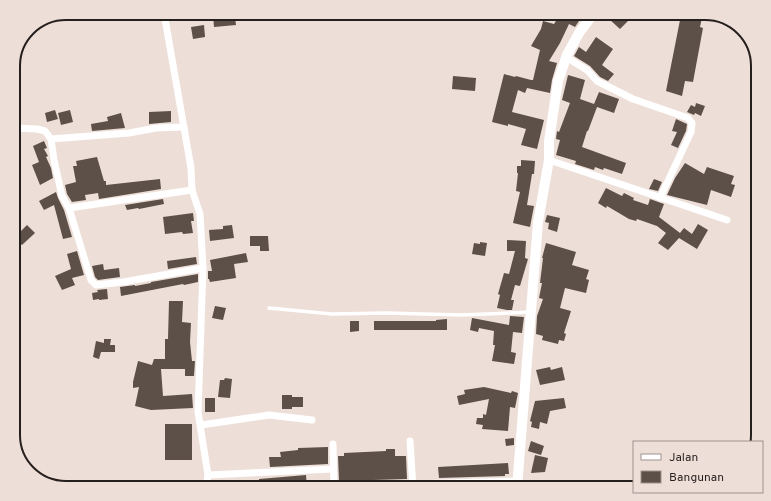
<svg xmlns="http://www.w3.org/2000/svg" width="771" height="501" viewBox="0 0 771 501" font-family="Overpass,sans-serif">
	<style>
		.building { fill: #5c5049 }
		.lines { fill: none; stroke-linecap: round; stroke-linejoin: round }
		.lane { stroke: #fff; stroke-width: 3.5 }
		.street { stroke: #fff; stroke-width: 7 }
		.secondary { stroke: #fff; stroke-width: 10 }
		.rim { fill: none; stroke: #251f1d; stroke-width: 2 }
	</style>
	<rect width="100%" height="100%" fill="#eeded8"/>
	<g class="building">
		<polygon points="561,13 570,13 572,17 579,21 575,27 569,24 560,43 549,61 557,63 552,80 550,93 527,88 525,93 518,90 512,112 544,120 537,149 521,145 526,129 508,124 508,126 492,122 504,74 515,77 516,76 531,80 533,80 540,50 531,46 541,29 543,21 554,24"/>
		<polygon points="614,13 625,13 631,18 620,29 609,19"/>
		<polygon points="688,13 703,13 700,27 703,28 693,82 685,81 682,96 666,91 681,15 688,16"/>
		<polygon points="223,14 224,18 235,17 236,25 214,27 213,15"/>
		<polygon points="204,25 205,37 193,39 191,27"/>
		<polygon points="596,37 613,49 602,65 614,74 608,81 600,77 590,66 574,56 579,47 586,52"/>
		<polygon points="568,75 585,80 580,99 594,104 599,92 619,99 614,113 597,107 588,131 587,131 582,147 626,163 622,174 604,168 603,170 595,167 594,170 575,164 576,161 556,155 560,140 556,139 557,131 559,132 570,103 562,100"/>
		<polygon points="453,76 476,78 475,91 452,89"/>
		<polygon points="696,103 705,106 701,116 695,113 694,115 687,112 691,105 695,107"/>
		<polygon points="55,110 58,119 47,122 45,113"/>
		<polygon points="70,110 73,122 61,125 58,113"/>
		<polygon points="171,111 171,122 149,124 149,112"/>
		<polygon points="121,113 125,128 92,131 91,124 108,121 107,117"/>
		<polygon points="676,119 687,124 686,131 678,148 671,145 677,132 672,131"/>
		<polygon points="44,141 47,148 44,149 48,156 46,157 51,168 53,178 40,185 32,165 39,162 33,146"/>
		<polygon points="97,157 104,181 106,181 106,185 160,179 161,189 99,199 98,193 85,195 86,200 72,202 67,194 65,185 76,182 73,166 77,166 76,161"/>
		<polygon points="521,160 535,161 534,174 532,174 527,205 534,206 530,227 513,223 520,192 516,191 518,173 517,173 517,166 521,166"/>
		<polygon points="685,163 704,174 707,167 734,176 731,184 735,185 731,197 711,190 707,205 667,195 675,178"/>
		<polygon points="654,179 662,182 658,191 649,189"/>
		<polygon points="606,188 622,196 624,193 634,198 633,200 648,205 650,199 664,204 659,217 680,233 684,228 692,234 698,224 708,230 697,249 679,238 668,250 658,243 666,233 657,226 637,219 636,221 629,219 607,206 606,208 598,203"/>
		<polygon points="56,192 58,198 64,210 72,237 63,239 54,205 44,210 39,201"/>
		<polygon points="163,199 164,204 139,209 138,208 127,210 125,205"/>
		<polygon points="193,213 194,221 191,221 193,233 183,234 182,232 165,234 163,217"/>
		<polygon points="547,215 560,218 557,232 548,229 549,223 545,222"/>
		<polygon points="27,225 35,233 22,245 14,238"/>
		<polygon points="232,225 234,238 210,241 209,230 223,229 223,226"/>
		<polygon points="250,236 268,236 269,251 260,251 260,246 250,246"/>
		<polygon points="507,240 526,241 525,258 528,259 520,286 515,285 511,300 514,300 512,310 507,310 497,308 500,295 498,294 504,273 509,274 515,251 507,251"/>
		<polygon points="480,242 487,243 485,256 472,254 474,243 480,244"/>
		<polygon points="546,243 576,252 572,265 589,270 586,279 589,280 586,293 565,288 560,308 571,311 564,333 566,334 564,341 559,340 558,344 542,340 543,336 536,334 537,316 543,299 539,298 542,283 540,283 543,258 542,258"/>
		<polygon points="77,251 84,275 72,278 75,285 62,290 55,276 71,269 67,254"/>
		<polygon points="246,253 248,262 234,264 236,278 210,282 209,279 208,279 208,271 212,271 210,260"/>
		<polygon points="196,257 197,264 168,269 167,261"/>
		<polygon points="103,264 104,270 119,268 120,277 98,280 95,277 92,266"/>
		<polygon points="198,274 198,282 184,285 183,284 121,296 120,287 135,285 135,286 151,283 151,282"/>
		<polygon points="107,289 108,299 99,300 99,299 93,300 92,293 98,292 97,290"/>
		<polygon points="169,301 183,301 182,322 191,323 190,342 192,361 195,361 194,376 185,376 185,369 161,369 163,396 192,394 193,408 151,410 135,406 139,387 133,388 133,382 138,361 152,365 154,359 165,359 165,339 168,339"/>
		<polygon points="215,306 226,308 223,320 212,318"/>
		<polygon points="510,316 524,317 522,333 513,332 511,352 516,353 514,364 492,361 495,345 493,345 494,331 479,328 478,332 470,330 472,318 509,325"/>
		<polygon points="447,319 447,330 374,330 374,321 436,321 436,320"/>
		<polygon points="350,321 359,321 359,331 350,332"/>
		<polygon points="104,339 111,339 110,345 115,345 115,352 101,352 99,359 93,357 96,341 104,343"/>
		<polygon points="550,367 551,370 562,367 565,380 540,385 536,370"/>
		<polygon points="225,378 232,379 230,398 218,397 220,380 224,380"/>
		<polygon points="484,387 511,393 512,391 518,393 515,408 510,407 508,431 482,429 483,425 476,424 477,418 483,418 483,414 486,415 489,399 459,405 457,396 465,394 464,390"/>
		<polygon points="282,395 292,395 292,397 303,397 303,407 292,407 292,409 282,409"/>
		<rect x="205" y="398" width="10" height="14"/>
		<polygon points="564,398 566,408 550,411 547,424 540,422 539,429 531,427 532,422 530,421 535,401"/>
		<rect x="165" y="424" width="27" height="36"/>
		<polygon points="514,438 514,445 506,446 505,439"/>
		<polygon points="531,441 544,446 541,455 528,451"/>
		<polygon points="328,447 328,464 270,467 269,457 281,457 280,452 298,450 298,448"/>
		<polygon points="386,449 395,449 395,456 406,456 407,479 339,481 338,456 344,456 344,453 386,451"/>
		<polygon points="535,455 548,458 545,472 531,473"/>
		<polygon points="508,463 509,474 505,474 505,476 439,478 438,467"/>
		<polygon points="306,475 307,488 259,488 259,479"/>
	</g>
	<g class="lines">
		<polyline class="lane" points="269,308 332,314 386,313 462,315 530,312"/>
		<g class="street">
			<polyline points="164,13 191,168 192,190 200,214 203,268 198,412 208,475 206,488"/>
			<polyline points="575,13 588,20"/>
			<polyline points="566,57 587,70 597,81 633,99 688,118 692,123 691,132 660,198"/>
			<polyline points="13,128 37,129 45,131 51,139 54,160 62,196 69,208 91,280 96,285 123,282 203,268"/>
			<polyline points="51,139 129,133 156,128 184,127"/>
			<polyline points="549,160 727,220"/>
			<polyline points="69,208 192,190"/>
			<polyline points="201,425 269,415 312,420"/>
			<polyline points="410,441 413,488"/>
			<polyline points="333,444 334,488"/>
			<polyline points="208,475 333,469"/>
			<polyline points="334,486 518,481"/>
		</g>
		<polyline class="secondary" points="517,488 538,222 549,160 549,141 558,81 567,55 579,33 594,13"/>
	</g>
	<path d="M0 0H771V501H0ZM66 20H705A46 46 0 0 1 751 66V435A46 46 0 0 1 705 481H66A46 46 0 0 1 20 435V66A46 46 0 0 1 66 20Z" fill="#eeded8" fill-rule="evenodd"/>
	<path class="rim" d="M66 20H705A46 46 0 0 1 751 66V435A46 46 0 0 1 705 481H66A46 46 0 0 1 20 435V66A46 46 0 0 1 66 20Z"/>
	<rect x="633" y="441" width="130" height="52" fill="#eeded8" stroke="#9e928d"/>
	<rect x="641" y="454" width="20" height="6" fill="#ffffff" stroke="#9e928d"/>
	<text x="669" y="461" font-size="12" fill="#251f1d">Jalan</text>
	<rect x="641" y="471" width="20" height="12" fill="#5c5049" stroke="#9e928d"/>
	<text x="669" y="481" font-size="12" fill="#251f1d">Bangunan</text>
</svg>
